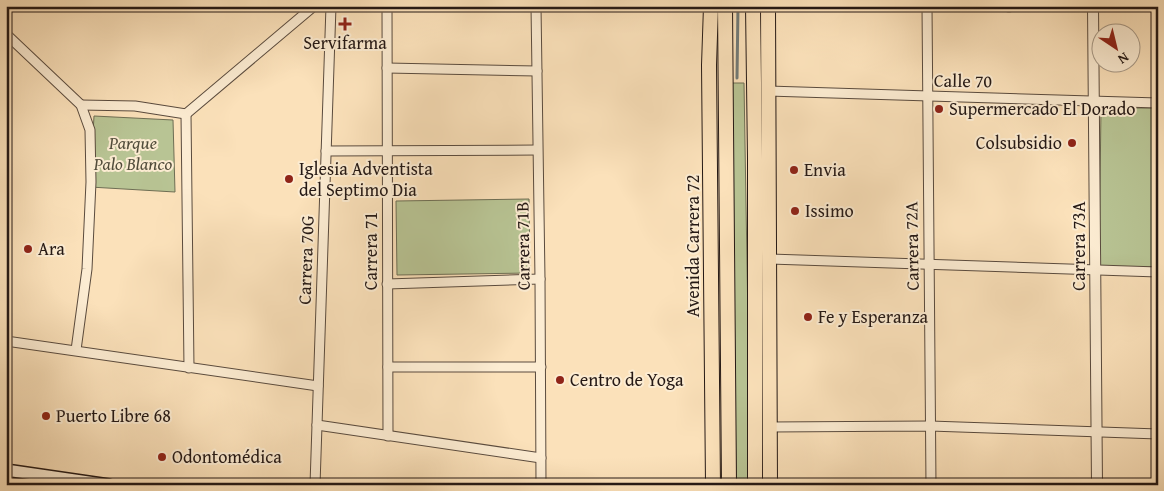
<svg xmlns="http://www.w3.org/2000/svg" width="1164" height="491" viewBox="0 0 1164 491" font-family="'Gentium Book Plus',serif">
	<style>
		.green { fill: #b8c494; stroke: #6e6e54 }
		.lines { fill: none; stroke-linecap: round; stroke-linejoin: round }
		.stream { stroke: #717a77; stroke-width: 3 }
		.minor-casing { stroke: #5a4b3e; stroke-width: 11 }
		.tertiary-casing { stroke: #5a4b3e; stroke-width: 12 }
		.secondary-casing { stroke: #251915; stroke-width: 14 }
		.trunk-casing { stroke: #251915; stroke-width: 16 }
		.minor { stroke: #fcecd2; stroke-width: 9 }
		.tertiary { stroke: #fcecd2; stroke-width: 10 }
		.secondary { stroke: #fcecd2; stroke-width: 11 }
		.trunk { stroke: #fbe1ba; stroke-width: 14 }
		.poi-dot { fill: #8f2418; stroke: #fcecd2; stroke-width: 2 }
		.labels { text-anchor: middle; stroke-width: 4; stroke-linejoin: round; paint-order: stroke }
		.poi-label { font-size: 18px; fill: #251915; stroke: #fcecd2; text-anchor: start }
		.street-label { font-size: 18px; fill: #251915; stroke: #fcecd2 }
		.park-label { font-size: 18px; font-style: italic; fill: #514c3b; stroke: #fcecd2 }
	</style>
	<rect width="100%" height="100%" fill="#fbe1ba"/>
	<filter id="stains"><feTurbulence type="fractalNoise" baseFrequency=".004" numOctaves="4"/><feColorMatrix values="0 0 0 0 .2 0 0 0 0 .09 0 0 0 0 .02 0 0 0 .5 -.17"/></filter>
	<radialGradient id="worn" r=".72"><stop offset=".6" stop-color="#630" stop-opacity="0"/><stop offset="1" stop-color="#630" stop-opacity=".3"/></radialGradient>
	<g class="green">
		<polygon points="731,83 744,83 748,323 749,485 736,485 733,168"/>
		<polygon points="1101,108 1158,108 1158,267 1099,267"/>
		<polygon points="94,116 173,120 175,192 90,187"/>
		<polygon points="529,199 530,273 397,275 396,201"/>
	</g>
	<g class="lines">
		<polyline class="stream" points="737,78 738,6"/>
		<g class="minor-casing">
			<g id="minor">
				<polyline points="387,6 388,436"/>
				<polyline points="536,6 540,279 541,485"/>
				<polyline points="927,6 931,485"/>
				<polyline points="1009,7 1009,6"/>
				<polyline points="6,34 81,105 90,130 91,182 87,269 76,350"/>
				<polyline points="387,68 537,71"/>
				<polyline points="768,91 1158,103"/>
				<polyline points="81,105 135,106 186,114"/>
				<polyline points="186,114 189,368"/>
				<polyline points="186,114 314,6"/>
				<polyline points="326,151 537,150"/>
				<polyline points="770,259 1158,272"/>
				<polyline points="387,284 540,279"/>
				<polyline points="6,341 318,386"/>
				<polyline points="388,367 541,367"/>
				<polyline points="317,425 541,458"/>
				<polyline points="770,427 930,426 1158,434"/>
				<polyline points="315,485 331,6"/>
			</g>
		</g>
		<g class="tertiary-casing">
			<polyline id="tertiary" points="1093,6 1097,485"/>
		</g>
		<g class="secondary-casing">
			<polyline id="secondary" points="6,470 109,485"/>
		</g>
		<g class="trunk-casing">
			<g id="trunk">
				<polyline points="711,6 709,65 713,485"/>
				<polyline points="725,6 729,485"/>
				<polyline points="753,6 755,159 755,485"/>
				<polyline points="768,6 770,485"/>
			</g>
		</g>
		<use href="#minor" class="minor"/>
		<use href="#tertiary" class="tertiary"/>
		<use href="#secondary" class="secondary"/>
		<use href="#trunk" class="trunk"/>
	</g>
	<g class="poi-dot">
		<path d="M342.5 16.5h5v5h5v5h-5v5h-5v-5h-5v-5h5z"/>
		<circle cx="939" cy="109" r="5"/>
		<circle cx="1072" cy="143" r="5"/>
		<circle cx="794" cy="170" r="5"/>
		<circle cx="289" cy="179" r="5"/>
		<circle cx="795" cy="211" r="5"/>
		<circle cx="28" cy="249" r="5"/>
		<circle cx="808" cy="317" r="5"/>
		<circle cx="560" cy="380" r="5"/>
		<circle cx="46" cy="416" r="5"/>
		<circle cx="162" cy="457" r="5"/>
	</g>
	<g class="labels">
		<g class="poi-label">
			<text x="345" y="49" text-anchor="middle">Servifarma</text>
			<text x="949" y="115">Supermercado El Dorado</text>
			<text x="1062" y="149" text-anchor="end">Colsubsidio</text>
			<text x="299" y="175">Iglesia Adventista<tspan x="299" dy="21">del Septimo Dia</tspan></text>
			<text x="804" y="176">Envia</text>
			<text x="805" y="217">Issimo</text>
			<text x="38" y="255">Ara</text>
			<text x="818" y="323">Fe y Esperanza</text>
			<text x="570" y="386">Centro de Yoga</text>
			<text x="56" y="422">Puerto Libre 68</text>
			<text x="172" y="463">Odontomédica</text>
		</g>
		<g class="street-label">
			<text transform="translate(963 81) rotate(1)" y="6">Calle 70</text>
			<text transform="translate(523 246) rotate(-91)" y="6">Carrera 71B</text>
			<text transform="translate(693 246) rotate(-90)" y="6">Avenida Carrera 72</text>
			<text transform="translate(912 246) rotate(-91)" y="6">Carrera 72A</text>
			<text transform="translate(1079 246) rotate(-90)" y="6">Carrera 73A</text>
			<text transform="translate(371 251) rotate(-90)" y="6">Carrera 71</text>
			<text transform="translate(306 260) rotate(-88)" y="6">Carrera 70G</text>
		</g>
		<g class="park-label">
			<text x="133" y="149">Parque<tspan x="133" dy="21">Palo Blanco</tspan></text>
		</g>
	</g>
	<rect width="1164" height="491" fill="none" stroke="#fbe1ba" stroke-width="25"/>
	<rect x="8" y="8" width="1149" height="476" fill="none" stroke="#251915" stroke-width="2.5"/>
	<rect x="12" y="12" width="1139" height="466" fill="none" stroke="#251915"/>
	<g transform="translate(1116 48) rotate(145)"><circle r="24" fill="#fcecd2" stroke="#a69886"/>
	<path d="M0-4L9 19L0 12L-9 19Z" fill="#8f2418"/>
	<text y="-8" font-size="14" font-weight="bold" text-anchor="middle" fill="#251915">N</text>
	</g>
	<rect width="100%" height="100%" filter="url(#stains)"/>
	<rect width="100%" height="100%" fill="url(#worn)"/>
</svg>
